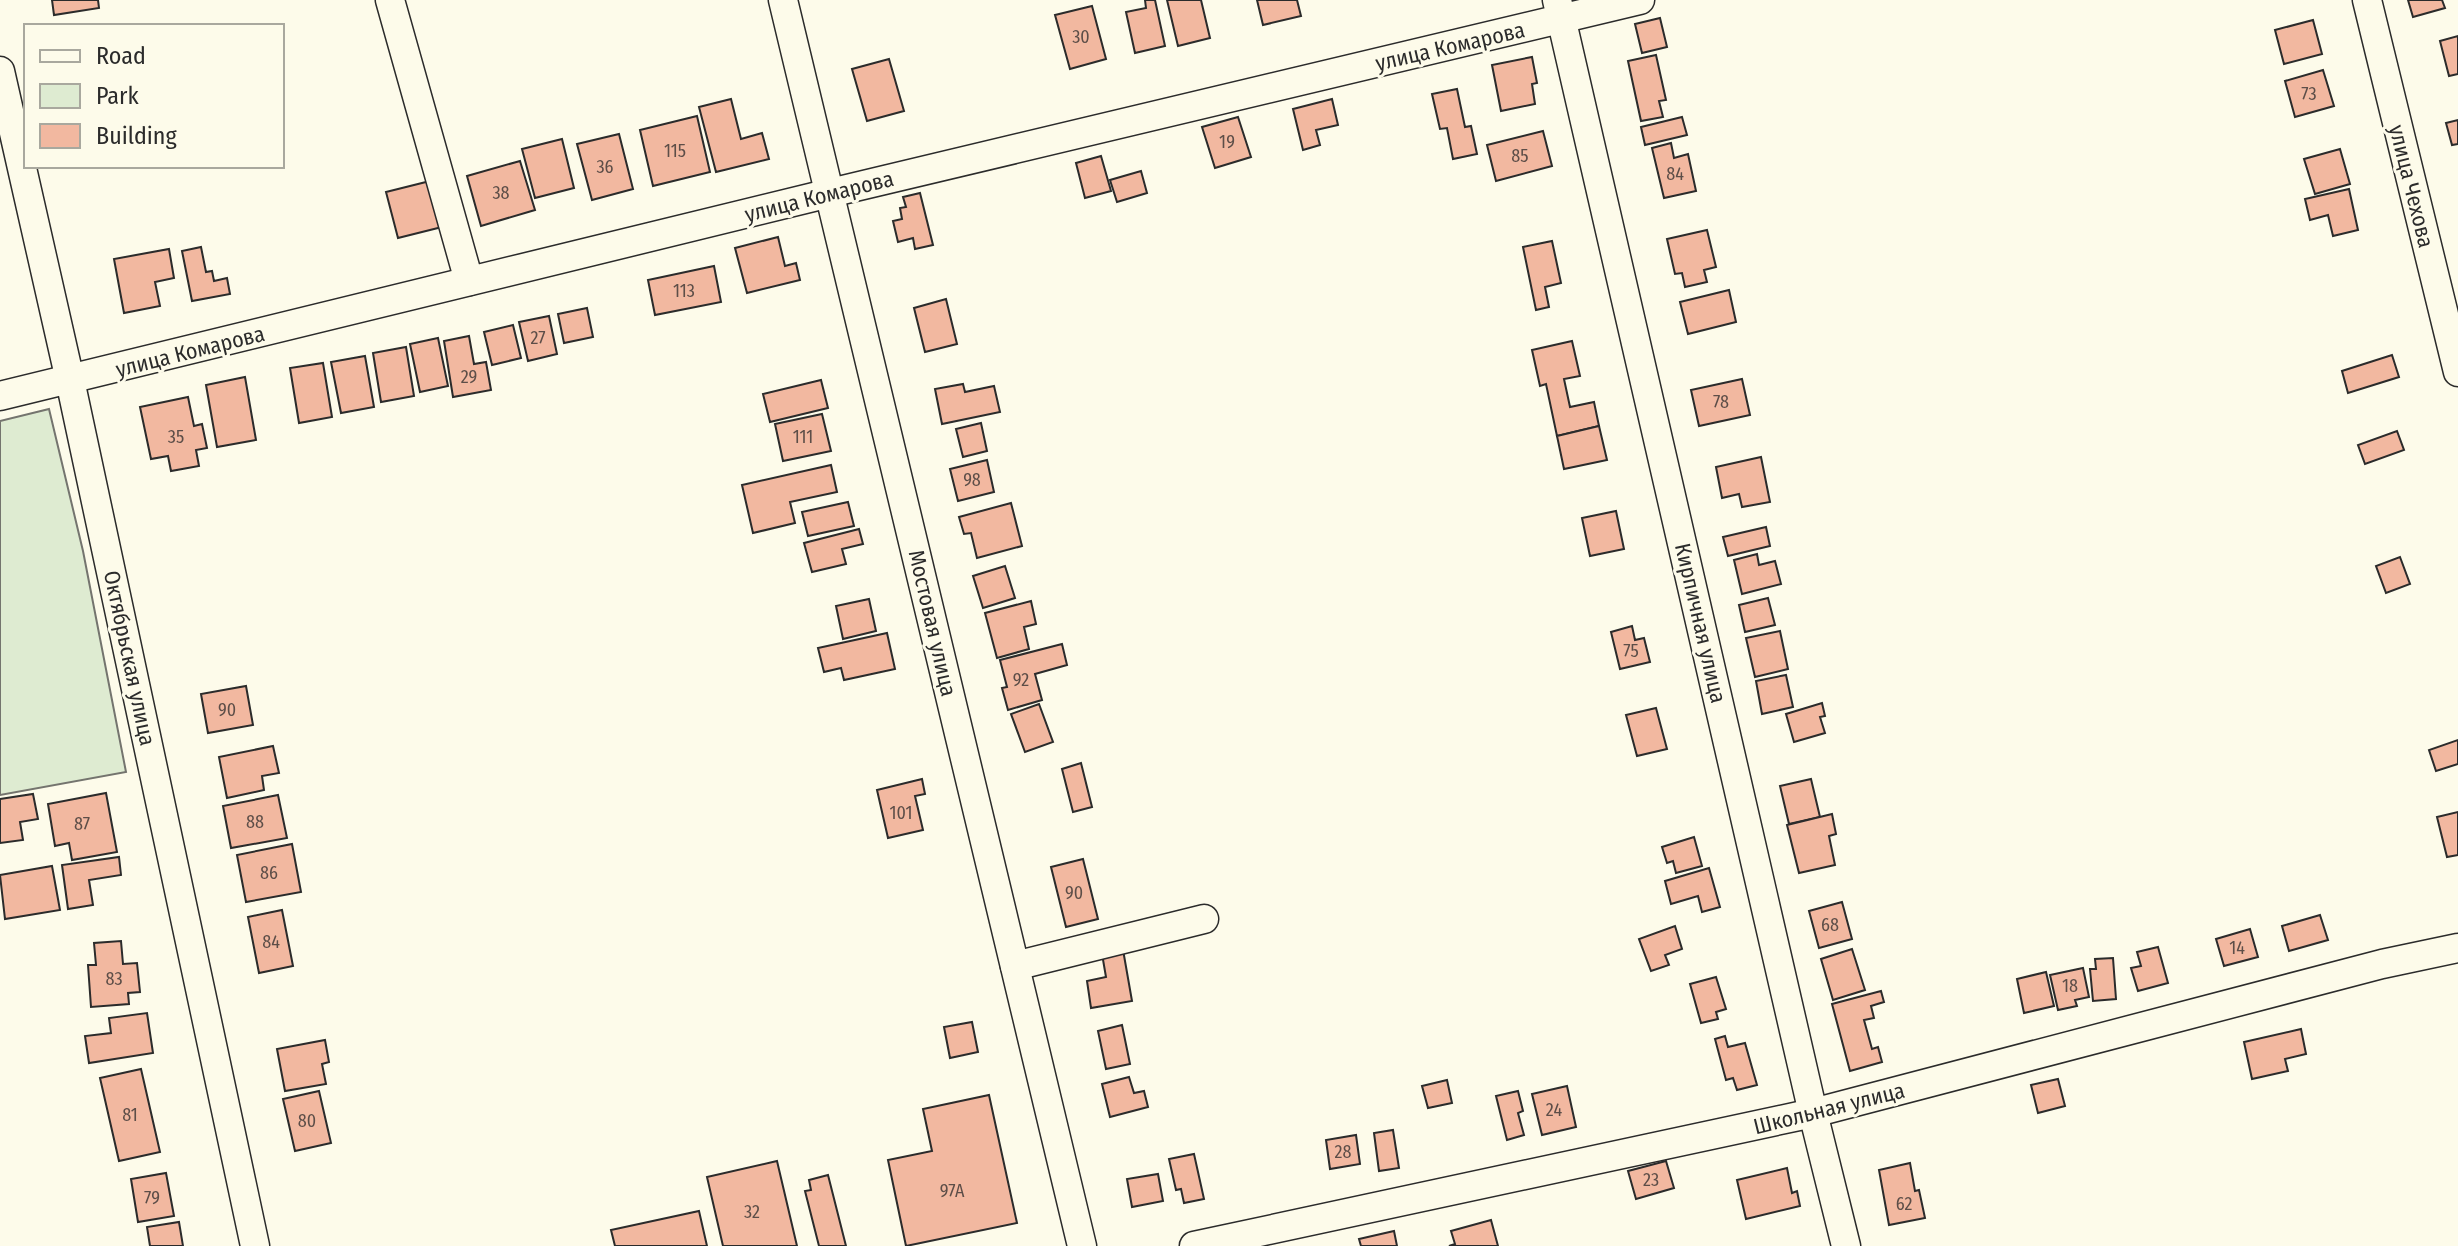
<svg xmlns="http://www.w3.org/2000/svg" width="2458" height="1246" viewBox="0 0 2458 1246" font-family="'Fira Sans Condensed',sans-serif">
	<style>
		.green { fill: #deebd1; stroke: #74746e; stroke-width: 2 }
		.building { fill: #f2b8a0; stroke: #2b2b2b; stroke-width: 2 }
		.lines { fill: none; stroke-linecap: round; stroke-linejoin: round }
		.minor-casing { stroke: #2b2b2b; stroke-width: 31 }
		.minor { stroke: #fdfbea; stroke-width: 28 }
		.labels { text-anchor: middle; stroke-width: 6; stroke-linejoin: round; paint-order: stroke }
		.number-label { font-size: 18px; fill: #5d4e48 }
		.street-label { font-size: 22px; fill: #2b2b2b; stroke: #fdfbea }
	</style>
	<rect width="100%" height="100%" fill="#fdfbea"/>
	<polygon class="green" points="49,409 83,551 126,772 0,795 0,421"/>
	<g class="building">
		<polygon points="52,0 98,0 99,8 54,15"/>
		<polygon points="1145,0 1155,0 1165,46 1135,53 1126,12 1146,8"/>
		<polygon points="1167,0 1201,0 1210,38 1178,46"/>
		<polygon points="1257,0 1297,0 1301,16 1263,25"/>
		<polygon points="2408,0 2442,0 2445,8 2413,17"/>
		<polygon points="1092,6 1106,59 1070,69 1055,15"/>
		<polygon points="1660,18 1667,47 1642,53 1635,24"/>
		<polygon points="2313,20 2322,54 2284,64 2275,30"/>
		<polygon points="2458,36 2458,74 2449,76 2440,41"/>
		<polygon points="1656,55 1666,100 1659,101 1663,117 1641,121 1628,61"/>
		<polygon points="1532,57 1537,83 1532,84 1535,104 1501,111 1492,65"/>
		<polygon points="889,59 904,111 867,121 852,69"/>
		<polygon points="2323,70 2334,106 2295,117 2285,81"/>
		<polygon points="1457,89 1465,127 1471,126 1477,154 1453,159 1447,128 1440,129 1432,94"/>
		<polygon points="731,99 741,139 762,133 769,159 716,172 699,107"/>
		<polygon points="1332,99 1338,125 1316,130 1320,145 1303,150 1293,109"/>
		<polygon points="697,116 710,172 653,186 640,130"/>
		<polygon points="1238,117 1251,157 1215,168 1202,127"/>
		<polygon points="1682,117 1687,135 1645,145 1641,127"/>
		<polygon points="2458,120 2458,144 2452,145 2446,123"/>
		<polygon points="1543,131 1552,166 1496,181 1487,145"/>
		<polygon points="619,134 633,189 592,200 577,144"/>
		<polygon points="562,139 574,188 535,198 522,149"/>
		<polygon points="1671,143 1674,158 1688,154 1696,191 1664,198 1652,148"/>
		<polygon points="2340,149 2350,184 2315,194 2304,159"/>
		<polygon points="1101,156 1111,191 1085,198 1076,163"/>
		<polygon points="520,161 535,210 481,226 467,176"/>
		<polygon points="1141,171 1147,193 1117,202 1110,180"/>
		<polygon points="430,181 442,227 398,238 386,192"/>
		<polygon points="2349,189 2358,230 2333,236 2328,215 2310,220 2305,199"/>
		<polygon points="920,193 933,245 915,249 913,238 898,242 893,221 902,219 900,208 906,207 903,197"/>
		<polygon points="1707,230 1716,267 1704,270 1707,282 1685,287 1682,273 1675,274 1667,239"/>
		<polygon points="778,237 785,266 796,263 800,280 747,293 735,248"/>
		<polygon points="1552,241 1561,283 1545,287 1549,307 1536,310 1523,247"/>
		<polygon points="201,247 206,272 212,271 214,281 227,278 230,294 192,301 182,251"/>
		<polygon points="169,249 174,278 155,282 160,306 124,313 114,259"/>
		<polygon points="714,266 721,302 655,315 648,280"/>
		<polygon points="1729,290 1736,322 1688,334 1680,302"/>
		<polygon points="946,299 957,344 925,352 914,308"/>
		<polygon points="587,308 593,337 564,343 558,314"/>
		<polygon points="549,316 557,354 528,361 519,322"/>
		<polygon points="513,325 521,358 492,365 484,332"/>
		<polygon points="469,336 474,364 486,362 491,390 453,397 444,341"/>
		<polygon points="438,338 448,386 420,392 410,344"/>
		<polygon points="1572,341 1580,376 1564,379 1570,407 1594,402 1599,426 1557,436 1546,384 1540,386 1532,350"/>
		<polygon points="406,347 414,396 381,402 373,353"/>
		<polygon points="2392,355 2399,377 2348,393 2342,371"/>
		<polygon points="365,356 374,407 341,413 331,362"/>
		<polygon points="323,363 332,417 299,423 290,368"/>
		<polygon points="245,377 256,440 217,447 206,385"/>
		<polygon points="1742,379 1750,415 1699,426 1691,390"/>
		<polygon points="821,380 828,408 770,422 763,394"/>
		<polygon points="963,384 965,392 994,386 1000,412 942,424 935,389"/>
		<polygon points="188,397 194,426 202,424 207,448 196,450 199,466 171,471 168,456 151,459 140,407"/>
		<polygon points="822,414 831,451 783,461 775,424"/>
		<polygon points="981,423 987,451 963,457 956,429"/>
		<polygon points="1599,426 1607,460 1564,469 1557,436"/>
		<polygon points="2397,431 2404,450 2365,464 2358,445"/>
		<polygon points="1761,457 1770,502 1742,507 1739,494 1722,498 1716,467"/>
		<polygon points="987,460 994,492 958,501 950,469"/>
		<polygon points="831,465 837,492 790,502 795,523 753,533 742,485"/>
		<polygon points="848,502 854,526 808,536 802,512"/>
		<polygon points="1011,503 1022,546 977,558 971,533 964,534 959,517"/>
		<polygon points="1616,511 1624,549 1590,556 1582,518"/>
		<polygon points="1766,527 1770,546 1728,556 1723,537"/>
		<polygon points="859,529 863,544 842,549 846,564 812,572 804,543"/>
		<polygon points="1757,554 1759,565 1775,561 1781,584 1742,594 1734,560"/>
		<polygon points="2400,557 2410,584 2386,593 2376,566"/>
		<polygon points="1005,566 1015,598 983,608 973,576"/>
		<polygon points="1768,598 1775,625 1745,632 1739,605"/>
		<polygon points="869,599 876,631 843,639 836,606"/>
		<polygon points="1031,601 1036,624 1024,627 1029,649 997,658 985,613"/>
		<polygon points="1632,626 1635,640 1644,638 1650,662 1620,669 1611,632"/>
		<polygon points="1780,631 1788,669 1755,677 1746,638"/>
		<polygon points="887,633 895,669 844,680 841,668 824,672 818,648"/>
		<polygon points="1062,644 1067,665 1035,674 1042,700 1008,710 1002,688 1007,687 1000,660"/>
		<polygon points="1786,675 1793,707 1762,714 1756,681"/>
		<polygon points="246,686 253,725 208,733 201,694"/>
		<polygon points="1822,703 1825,716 1820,717 1825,733 1794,742 1786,714"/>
		<polygon points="1039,704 1053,742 1025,752 1011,714"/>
		<polygon points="1656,708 1667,749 1637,756 1626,715"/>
		<polygon points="2458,740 2458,764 2436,771 2429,750"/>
		<polygon points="273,746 279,773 262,776 264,790 227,798 219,757"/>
		<polygon points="1081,763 1092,807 1073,812 1062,769"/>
		<polygon points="922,779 925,794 915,796 923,830 888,838 877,790"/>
		<polygon points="1811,779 1820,817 1789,824 1780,786"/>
		<polygon points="106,793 117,852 72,860 69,843 55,846 48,804"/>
		<polygon points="33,794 38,819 20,822 23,840 0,843 0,799"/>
		<polygon points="278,795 287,838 231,848 223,806"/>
		<polygon points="2458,812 2458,855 2447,857 2437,817"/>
		<polygon points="1832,814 1836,834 1829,836 1835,865 1799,873 1787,825"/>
		<polygon points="1694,837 1702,866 1676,873 1673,861 1667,863 1662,847"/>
		<polygon points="292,844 301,892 246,902 237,855"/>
		<polygon points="119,857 121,875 89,880 93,905 68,909 62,865"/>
		<polygon points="1083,859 1098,919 1066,927 1051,867"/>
		<polygon points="52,866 60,910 5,919 0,875"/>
		<polygon points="1709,868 1720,907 1702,912 1698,896 1671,904 1665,881"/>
		<polygon points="1842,902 1852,939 1819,948 1809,911"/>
		<polygon points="282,910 293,966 259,973 248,917"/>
		<polygon points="2320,915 2328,940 2289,951 2282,926"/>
		<polygon points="1675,926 1682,949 1665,955 1669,965 1651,971 1639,939"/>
		<polygon points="2250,929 2258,957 2224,966 2216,939"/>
		<polygon points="121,941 123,964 137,963 140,992 128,993 129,1004 91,1007 88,965 96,965 94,943"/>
		<polygon points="1122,944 1132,1001 1091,1008 1087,981 1106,977 1101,948"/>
		<polygon points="2158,947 2168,983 2138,991 2131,968 2141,966 2137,952"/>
		<polygon points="1852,949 1865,990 1833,1000 1821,959"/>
		<polygon points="2113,958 2116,999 2093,1001 2090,969 2096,969 2095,959"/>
		<polygon points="2083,968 2089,997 2075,1000 2077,1006 2058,1010 2050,975"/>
		<polygon points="2046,972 2054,1006 2024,1013 2017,979"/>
		<polygon points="1716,977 1726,1009 1716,1012 1718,1019 1701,1023 1690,984"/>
		<polygon points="1881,991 1884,1002 1871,1006 1874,1018 1864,1020 1872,1049 1878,1047 1882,1062 1850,1071 1832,1004"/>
		<polygon points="147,1013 153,1053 89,1063 85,1036 111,1033 109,1018"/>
		<polygon points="972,1022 978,1052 950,1058 944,1027"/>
		<polygon points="1122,1025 1130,1064 1106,1069 1098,1031"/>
		<polygon points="2301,1029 2306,1054 2285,1059 2288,1071 2252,1079 2244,1042"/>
		<polygon points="1725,1036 1728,1047 1745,1043 1757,1085 1737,1090 1733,1078 1726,1080 1715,1039"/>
		<polygon points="325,1040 329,1062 322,1064 326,1084 285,1091 277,1049"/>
		<polygon points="141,1069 160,1152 119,1161 100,1078"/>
		<polygon points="1129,1077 1134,1093 1144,1091 1148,1107 1110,1117 1102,1084"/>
		<polygon points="2058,1079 2065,1106 2038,1113 2031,1085"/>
		<polygon points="1447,1080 1452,1103 1428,1108 1422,1086"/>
		<polygon points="1567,1086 1576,1127 1542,1135 1532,1094"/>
		<polygon points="319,1091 331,1143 295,1151 283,1099"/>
		<polygon points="1518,1091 1523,1111 1518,1113 1524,1135 1507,1140 1496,1096"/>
		<polygon points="989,1095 1017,1223 906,1246 888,1160 932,1151 923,1109"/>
		<polygon points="1393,1130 1399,1168 1379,1171 1374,1133"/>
		<polygon points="1356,1135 1360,1164 1330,1169 1326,1140"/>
		<polygon points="1194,1154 1204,1199 1184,1203 1181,1189 1176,1190 1169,1159"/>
		<polygon points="777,1161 797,1246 723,1246 707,1177"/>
		<polygon points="1666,1161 1674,1188 1636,1199 1628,1171"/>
		<polygon points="1910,1163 1915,1191 1919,1190 1925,1218 1889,1225 1879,1170"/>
		<polygon points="1787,1168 1792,1193 1797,1191 1800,1206 1746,1219 1737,1180"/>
		<polygon points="166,1173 174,1216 138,1222 131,1179"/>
		<polygon points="1158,1174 1163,1201 1132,1207 1127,1179"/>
		<polygon points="828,1175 846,1246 819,1246 805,1191 811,1190 809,1180"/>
		<polygon points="699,1211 707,1246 615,1246 611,1230"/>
		<polygon points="1491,1220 1498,1246 1449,1246 1455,1244 1451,1231"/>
		<polygon points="179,1222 183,1246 150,1246 147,1227"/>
		<polygon points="1394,1231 1397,1246 1361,1246 1359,1239"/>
	</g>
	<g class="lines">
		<g class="minor-casing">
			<g id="minor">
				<polyline points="390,0 469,281"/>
				<polyline points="783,0 1082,1246"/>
				<polyline points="1557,0 1813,1113 1846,1246"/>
				<polyline points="2367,0 2458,372"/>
				<polyline points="0,71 70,380 255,1246"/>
				<polyline points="0,396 830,193 1640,0"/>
				<polyline points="1015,966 1204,919"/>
				<polyline points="1194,1246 1813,1113 2382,964 2458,948"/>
			</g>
		</g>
		<use href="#minor" class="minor"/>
	</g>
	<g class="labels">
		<g class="number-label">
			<text x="1081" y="43">30</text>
			<text x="2309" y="100">73</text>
			<text x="1227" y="148">19</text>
			<text x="675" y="157">115</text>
			<text x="1520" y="162">85</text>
			<text x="605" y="173">36</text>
			<text x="1675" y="180">84</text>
			<text x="501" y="199">38</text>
			<text x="684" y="297">113</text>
			<text x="538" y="344">27</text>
			<text x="469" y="383">29</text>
			<text x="1721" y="408">78</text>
			<text x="176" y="443">35</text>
			<text x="803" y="443">111</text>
			<text x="972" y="486">98</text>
			<text x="1631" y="657">75</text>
			<text x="1021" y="686">92</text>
			<text x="227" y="716">90</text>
			<text x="901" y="819">101</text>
			<text x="255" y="828">88</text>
			<text x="82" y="830">87</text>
			<text x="269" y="879">86</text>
			<text x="1074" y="899">90</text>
			<text x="1830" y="931">68</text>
			<text x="271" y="948">84</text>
			<text x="2237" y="954">14</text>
			<text x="114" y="985">83</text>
			<text x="2070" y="992">18</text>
			<text x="1554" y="1116">24</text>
			<text x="130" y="1121">81</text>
			<text x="307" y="1127">80</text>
			<text x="1343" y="1158">28</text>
			<text x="1651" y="1186">23</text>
			<text x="952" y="1197">97А</text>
			<text x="152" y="1204">79</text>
			<text x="1904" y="1210">62</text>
			<text x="752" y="1218">32</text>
		</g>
		<g class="street-label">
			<text transform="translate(1450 46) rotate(-13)" y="8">улица Комарова</text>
			<text transform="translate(2412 186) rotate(76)" y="8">улица Чехова</text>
			<text transform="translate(819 196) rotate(-14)" y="8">улица Комарова</text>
			<text transform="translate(190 351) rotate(-14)" y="8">улица Комарова</text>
			<text transform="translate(933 623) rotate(77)" y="8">Мостовая улица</text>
			<text transform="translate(1701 623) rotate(77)" y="8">Кирпичная улица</text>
			<text transform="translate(130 658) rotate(78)" y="8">Октябрьская улица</text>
			<text transform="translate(1829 1108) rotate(-14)" y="8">Школьная улица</text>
		</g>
	</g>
	<rect x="24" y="24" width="260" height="144" fill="#fdfbea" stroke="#a9a89e" stroke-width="2"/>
	<rect x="40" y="50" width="40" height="12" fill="#fdfbea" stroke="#a9a89e" stroke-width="2"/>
	<text x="96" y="64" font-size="24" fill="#2b2b2b">Road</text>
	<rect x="40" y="84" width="40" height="24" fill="#deebd1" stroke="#a9a89e" stroke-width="2"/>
	<text x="96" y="104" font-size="24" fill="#2b2b2b">Park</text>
	<rect x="40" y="124" width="40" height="24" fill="#f2b8a0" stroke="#a9a89e" stroke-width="2"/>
	<text x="96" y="144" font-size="24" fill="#2b2b2b">Building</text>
</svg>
